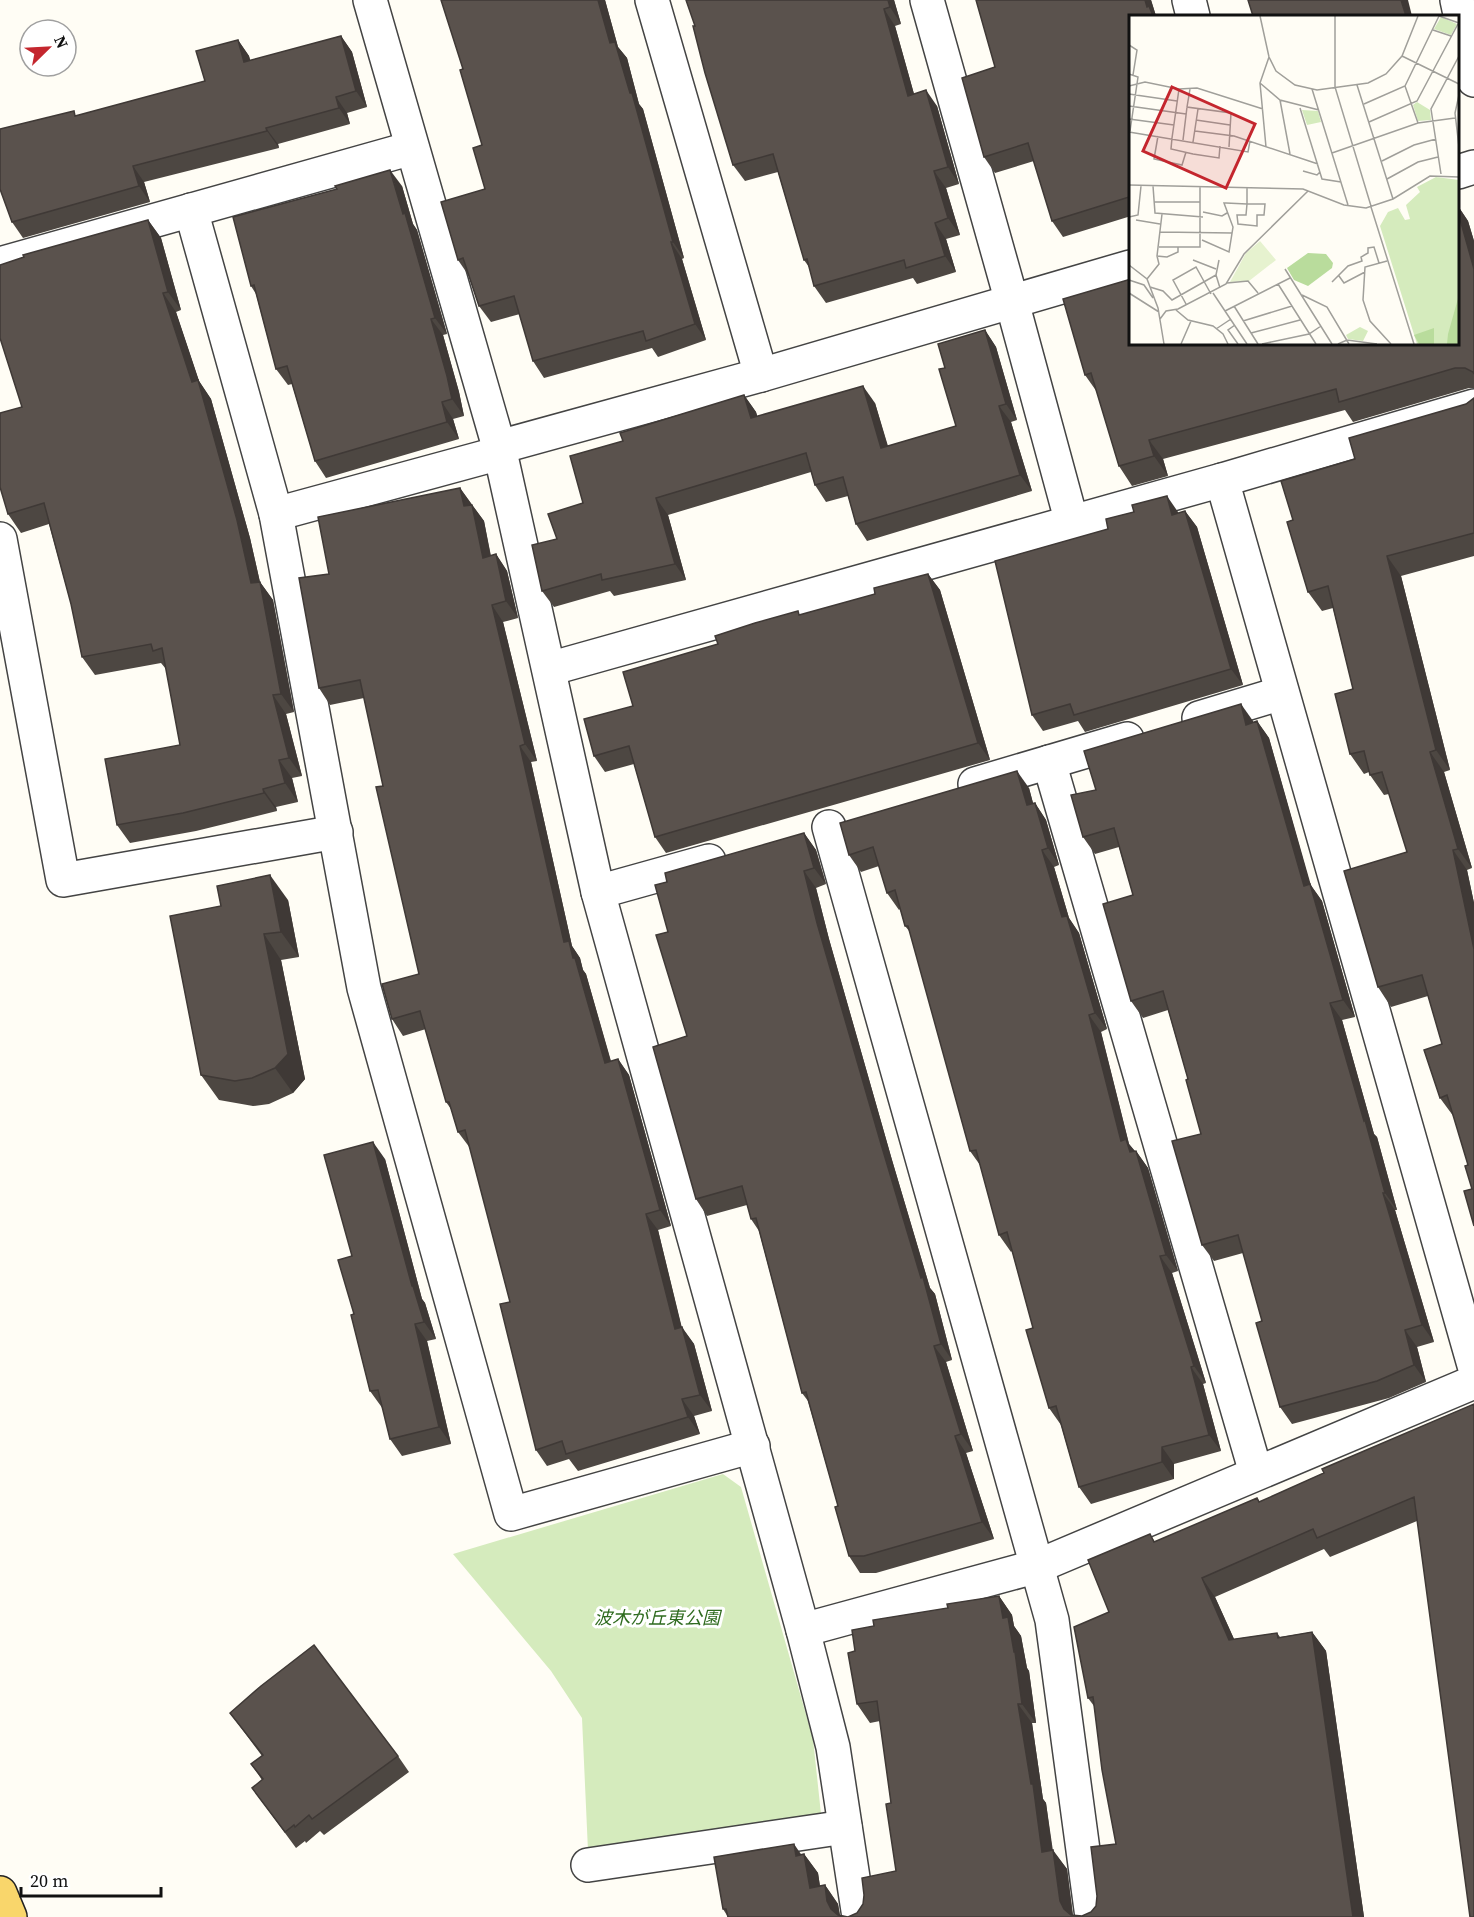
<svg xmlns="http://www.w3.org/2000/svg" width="1474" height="1917" viewBox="0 0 1474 1917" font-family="'Source Serif 4','Noto Sans JP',serif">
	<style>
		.green { fill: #d5ebbd }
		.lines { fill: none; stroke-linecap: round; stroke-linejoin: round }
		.minor-casing { stroke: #444; stroke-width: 36 }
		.primary-casing { stroke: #222; stroke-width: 36 }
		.minor { stroke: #fff; stroke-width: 33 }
		.primary { stroke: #f9d66b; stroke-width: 33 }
		.wall { fill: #4d4742 }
		.shaded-wall { fill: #3f3936 }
		.building { fill: #5a524d; stroke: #3f3936; stroke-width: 1.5 }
		.labels { text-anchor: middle; stroke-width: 6; stroke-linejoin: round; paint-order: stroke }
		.park-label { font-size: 18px; font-style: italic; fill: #2f6b1f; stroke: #fff }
		.inset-road { fill: none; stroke: #a09f9a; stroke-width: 1.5 }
		.view { fill: #c4262e; fill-opacity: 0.15; stroke: #c4262e; stroke-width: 3 }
		.inset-edge { fill: none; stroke: #111; stroke-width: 3 }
	</style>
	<rect width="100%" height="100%" fill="#fffdf5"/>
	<polygon class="green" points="723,1474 741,1487 813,1739 821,1814 588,1851 582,1718 551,1671 453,1554"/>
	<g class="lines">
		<g class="minor-casing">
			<g id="minor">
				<polyline points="370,0 499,447 598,892 803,1630 833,1747 859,1917"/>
				<polyline points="652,0 761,375"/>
				<polyline points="927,0 1012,302 1072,523"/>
				<polyline points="1189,0 1193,16"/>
				<polyline points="1457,0 1474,80"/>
				<polyline points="1458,172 1474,167"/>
				<polyline points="191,210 276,514"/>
				<polyline points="0,264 412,148"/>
				<polyline points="1474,406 1222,480 1474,1365"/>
				<polyline points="499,447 761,375 1130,267"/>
				<polyline points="500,453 276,514 364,988 511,1514 753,1446"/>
				<polyline points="0,539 63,880 336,832"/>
				<polyline points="549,669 1222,480"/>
				<polyline points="1199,718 1282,693"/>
				<polyline points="1049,762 1256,1473"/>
				<polyline points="975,784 1127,739"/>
				<polyline points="829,827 1052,1620 1092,1917"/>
				<polyline points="598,892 709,861"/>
				<polyline points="803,1630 1038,1566 1474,1382"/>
				<polyline points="588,1865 845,1827"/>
			</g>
		</g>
		<g class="primary-casing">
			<polyline id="primary" points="0,1893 10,1917"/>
		</g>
		<use href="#minor" class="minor"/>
		<use href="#primary" class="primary"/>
	</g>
	<g class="wall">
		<polygon points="441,0 605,0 618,47 627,58 639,104 643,109 684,258 682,259 706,340 658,357 652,348 544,378 533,361 520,314 491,322 479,306 469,276 458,260 485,189 482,145 463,69"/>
		<polygon points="894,0 901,24 895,26 914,94 937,106 959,184 946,188 960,235 946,239 956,272 917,284 913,278 826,303 814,286 809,267 804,260 778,172 745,181 733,165 695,26"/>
		<polygon points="976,0 1151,0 1156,16 1131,16 1131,216 1063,237 1052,221 1034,161 995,173 984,157 995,67"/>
		<polygon points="341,36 352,52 367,107 347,113 350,124 278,144 279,148 144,182 150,202 23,238 12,222 77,116 205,81 238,40 249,56 250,61"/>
		<polygon points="402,186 413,224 417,230 447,334 443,335 459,392 464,416 453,419 459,439 326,478 315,461 292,384 288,385 276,369 256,294 251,286"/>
		<polygon points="1458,206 1468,221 1474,241 1474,388 1469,388 1353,422 1345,410 1163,459 1168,476 1132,486 1119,466 1097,392 1085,375 1063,299 1458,344"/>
		<polygon points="148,220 161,238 181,310 176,312 199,381 211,399 250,538 260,582 273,600 294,712 286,714 302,776 292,778 298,802 276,807 277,811 196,831 130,843 117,825 180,745 166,669 161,663 95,675 82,657 71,604 49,524 21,533 8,514 22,407"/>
		<polygon points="985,330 996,347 1017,420 1011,422 1032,491 867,541 856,524 848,496 826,502 815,485 811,472 668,515 686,580 614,596 610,591 554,607 542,591 557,539 583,503 623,441 744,395 756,412 757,416 875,403 888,446 956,426 945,368"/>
		<polygon points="1474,398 1474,556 1401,576 1450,770 1444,772 1472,868 1467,870 1474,903 1474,1226 1472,1189 1468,1165 1454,1117 1440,1098 1442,1044 1428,996 1391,1007 1378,987 1407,852 1389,794 1384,795 1370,775 1369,772 1364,774 1350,754 1353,689 1333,608 1322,611 1308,592 1293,520 1355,459 1466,404"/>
		<polygon points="460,488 484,521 491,556 496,554 507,571 518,618 503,622 537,761 531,762 572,946 580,958 583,970 586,974 611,1061 618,1059 629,1075 671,1226 658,1230 682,1328 694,1344 712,1411 694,1416 700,1434 578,1471 569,1459 547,1466 536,1450 510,1302 470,1148 458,1132 451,1109 446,1102 426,1029 403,1036 392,1019 419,974 383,786 364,698 330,705 319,688 329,574"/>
		<polygon points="1185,511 1197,527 1243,685 1085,732 1078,721 1043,731 1032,715 1178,512 1178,513"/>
		<polygon points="928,574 940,590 990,760 666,853 655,837 634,764 605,772 594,756 633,706 718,644 801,615 875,594"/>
		<polygon points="1253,721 1253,723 1257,721 1269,738 1310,884 1322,901 1355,1017 1342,1020 1374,1134 1377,1137 1397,1210 1395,1210 1434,1342 1417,1347 1426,1382 1389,1398 1292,1424 1280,1407 1262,1321 1243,1253 1214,1261 1202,1245 1201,1134 1188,1079 1168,1010 1143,1018 1131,1001 1133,895 1119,847 1095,854 1083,837 1096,790"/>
		<polygon points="1029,788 1033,803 1035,803 1046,820 1059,865 1054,867 1069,918 1079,933 1107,1029 1101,1032 1129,1144 1135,1151 1136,1151 1148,1168 1178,1271 1172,1273 1206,1383 1203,1384 1221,1451 1174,1464 1174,1479 1091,1504 1079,1487 1061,1425 1049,1408 1033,1328 1012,1251 1011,1252 999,1235 980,1165 970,1151 910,932 905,926 900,909 899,910 887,893 879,866 861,872 849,855"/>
		<polygon points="804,833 816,850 826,884 816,888 829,939 892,1160 930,1288 935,1294 952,1360 946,1362 973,1451 966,1453 994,1539 876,1573 860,1573 849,1556 838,1506 808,1401 802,1393 759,1231 751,1219 747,1205 707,1216 696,1199 687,1036 668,932 667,882"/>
		<polygon points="288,900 299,957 281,960 305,1079 293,1093 269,1104 253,1106 219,1100 201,1075 170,916"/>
		<polygon points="385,1159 422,1299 425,1303 436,1339 427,1341 451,1444 402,1456 390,1439 383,1409 370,1391 354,1314 352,1256"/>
		<polygon points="1474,1404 1417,1521 1330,1557 1324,1549 1215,1597 1234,1639 1277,1633 1280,1637 1312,1632 1326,1651 1364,1917 728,1917 723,1909 802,1855 804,1854 818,1873 820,1886 825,1885 838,1904 840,1915 848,1917 857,1913 896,1871 891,1803 880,1721 870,1723 857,1704 855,1651 874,1626 999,1596 1012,1615 1014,1626 1021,1636 1027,1668 1029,1671 1036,1723 1032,1723 1043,1799 1046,1803 1053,1851 1067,1869 1073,1915 1082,1916 1091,1912 1096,1906 1116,1844 1094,1706 1088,1698 1109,1612 1150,1534 1155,1542 1257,1498 1260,1502"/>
		<polygon points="230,1713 398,1756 409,1772 324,1835 320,1831 306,1843 305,1841 296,1848 252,1788 262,1780 251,1764 262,1756"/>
	</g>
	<g class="shaded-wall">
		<polygon points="598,0 605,0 618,47 627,58 639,104 643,109 684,258 673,242 610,43"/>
		<polygon points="888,0 894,0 901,24 890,7"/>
		<polygon points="1145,0 1151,0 1156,16 1153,16 1147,7"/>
		<polygon points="1401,0 1408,0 1412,16 1406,16"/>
		<polygon points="884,9 895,26 919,112 908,96"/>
		<polygon points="341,36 352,52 367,107 356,91"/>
		<polygon points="238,40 249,56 256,79 244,62"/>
		<polygon points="926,90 937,106 959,184 948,167"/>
		<polygon points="336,97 347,113 350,124 339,108"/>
		<polygon points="266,128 278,144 279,148 267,131"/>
		<polygon points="133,166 144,182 150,202 139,186"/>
		<polygon points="390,170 402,186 413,224 417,230 447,334 435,318"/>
		<polygon points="934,171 946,188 960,235 948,218"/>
		<polygon points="1458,206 1468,221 1474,241 1474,269 1458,212"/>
		<polygon points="148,220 161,238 181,310 168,292"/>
		<polygon points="935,223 946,239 956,272 945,256"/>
		<polygon points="671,242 682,259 706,340 695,324"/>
		<polygon points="163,293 176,312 199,381 211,399 250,538 261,587 260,582 273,600 294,712 281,694 192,382"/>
		<polygon points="431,319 443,335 459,392 464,416 452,399"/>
		<polygon points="985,330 996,347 1017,420 1006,404"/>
		<polygon points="863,386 875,403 893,465 881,448"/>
		<polygon points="744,395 756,412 763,435 751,418"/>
		<polygon points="442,402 453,419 459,439 447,422"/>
		<polygon points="999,406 1011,422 1032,491 1020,475"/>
		<polygon points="1149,440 1163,459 1168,476 1154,456"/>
		<polygon points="460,488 472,505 464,506"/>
		<polygon points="1167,496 1178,512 1184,531 1172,515"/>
		<polygon points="656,498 668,515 686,580 675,564"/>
		<polygon points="472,505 484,521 494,574 483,558"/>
		<polygon points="1185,511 1197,527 1243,685 1231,669"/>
		<polygon points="496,554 507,571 518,618 506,601"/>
		<polygon points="1387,556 1401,576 1450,770 1436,750"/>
		<polygon points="928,574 940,590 990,760 978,743"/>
		<polygon points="492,605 503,622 537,761 525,744"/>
		<polygon points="273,695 286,714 302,776 289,758"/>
		<polygon points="1241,704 1253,721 1258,742 1246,725"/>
		<polygon points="1257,721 1269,738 1316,903 1304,886"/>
		<polygon points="520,746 531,762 572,946 580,958 583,970 586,974 616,1080 605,1063 564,942"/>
		<polygon points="1430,752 1444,772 1472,868 1458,849"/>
		<polygon points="279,760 292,778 298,802 285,783"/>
		<polygon points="1017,771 1029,788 1038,822 1027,805"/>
		<polygon points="263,789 276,807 277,811 264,793"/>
		<polygon points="1035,803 1046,820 1059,865 1048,848"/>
		<polygon points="804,833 816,850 826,884 814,868"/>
		<polygon points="1042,850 1054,867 1069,918 1079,933 1107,1029 1095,1013 1062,917"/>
		<polygon points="1453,850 1467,870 1474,903 1474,949"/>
		<polygon points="804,871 816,888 829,939 892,1160 930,1288 935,1294 952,1360 941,1344 881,1144 817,923"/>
		<polygon points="270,875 288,900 299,957 281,932"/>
		<polygon points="1310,884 1322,901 1355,1017 1343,1000"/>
		<polygon points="264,934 281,960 305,1079 293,1093 275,1068"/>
		<polygon points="1330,1003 1342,1020 1374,1134 1377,1137 1397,1210 1385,1193"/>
		<polygon points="1089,1015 1101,1032 1129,1144 1137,1154 1136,1151 1148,1168 1178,1271 1166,1255 1121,1141"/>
		<polygon points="618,1059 629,1075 671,1226 660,1210"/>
		<polygon points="373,1142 385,1159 422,1299 425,1303 436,1339 424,1322 412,1286"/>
		<polygon points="1383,1193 1395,1210 1434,1342 1422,1325"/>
		<polygon points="646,1214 658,1230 686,1346 675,1329"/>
		<polygon points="1160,1256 1172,1273 1206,1383 1194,1366"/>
		<polygon points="415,1324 427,1341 451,1444 439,1427"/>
		<polygon points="682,1327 694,1344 712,1411 700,1395"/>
		<polygon points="1405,1330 1417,1347 1426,1382 1414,1365"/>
		<polygon points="934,1346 946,1362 973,1451 961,1434"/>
		<polygon points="1191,1367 1203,1384 1221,1451 1209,1435"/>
		<polygon points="682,1399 694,1416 700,1434 688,1417"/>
		<polygon points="955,1436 966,1453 994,1539 982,1522"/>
		<polygon points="1162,1447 1174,1464 1174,1479 1162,1462"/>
		<polygon points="1202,1578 1215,1597 1243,1659 1229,1640"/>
		<polygon points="999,1596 1012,1615 1014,1626 1021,1636 1027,1668 1029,1671 1036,1723 1022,1704 1014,1652 1003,1618"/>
		<polygon points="1312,1632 1326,1651 1364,1917 1353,1917"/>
		<polygon points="1018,1704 1032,1723 1043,1799 1046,1803 1055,1871 1042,1852"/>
		<polygon points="794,1844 805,1860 804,1854 818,1873 823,1907 810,1888 796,1856"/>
		<polygon points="1053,1850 1067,1869 1073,1917 1064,1909 1060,1901"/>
		<polygon points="825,1885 838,1904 840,1917 831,1909 827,1901"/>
	</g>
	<g class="building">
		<polygon points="441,0 598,0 610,43 615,42 630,93 632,93 673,242 671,242 695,324 646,341 643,331 533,361 514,296 479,306 463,258 458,260 441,202 485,189 473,148 482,145 460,70 463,69"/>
		<polygon points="686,0 888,0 890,7 884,9 908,96 926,90 948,167 934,171 948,218 935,223 945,256 906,268 904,260 814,286 807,259 804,260 773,154 733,165 705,73 693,26 695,26"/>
		<polygon points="976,0 1145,0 1147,7 1149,6 1153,16 1131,16 1131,198 1129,199 1129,197 1052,221 1028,143 984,157 962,78 995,67"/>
		<polygon points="1248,0 1401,0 1406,16 1253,16"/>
		<polygon points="341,36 356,91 336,97 339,108 266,128 267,131 133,166 139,186 12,222 0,189 0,129 74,111 75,116 205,81 196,51 238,40 244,62"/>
		<polygon points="390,170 403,214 405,213 435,318 431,319 447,376 452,399 442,402 447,422 315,461 287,366 276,369 254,285 251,286 233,217 337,189 335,186"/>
		<polygon points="1458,212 1474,269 1474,374 1473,372 1465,368 1455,368 1339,402 1336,389 1149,440 1154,456 1119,466 1091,373 1085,375 1063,299 1131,279 1131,344 1458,344"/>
		<polygon points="148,220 168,292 163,293 192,382 198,380 237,520 251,583 260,582 281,694 273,695 289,758 279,760 285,783 263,789 264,793 183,813 117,825 105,759 180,745 162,648 153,651 151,644 82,657 71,604 44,503 8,514 0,487 0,413 22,407 0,338 0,265 24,257 23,255"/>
		<polygon points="985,330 1006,404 999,406 1020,475 856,524 843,477 815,485 806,453 656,498 675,564 602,580 601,574 542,591 532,545 557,539 548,514 583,503 570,456 623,441 620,433 744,395 751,418 863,386 881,448 956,426 939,369 945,368 938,344"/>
		<polygon points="1474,398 1474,533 1387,556 1436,750 1430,752 1458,849 1453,850 1474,949 1474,1226 1464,1191 1472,1189 1465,1166 1468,1165 1447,1095 1440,1098 1424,1050 1442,1044 1422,975 1378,987 1344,871 1407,852 1382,772 1370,775 1364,751 1350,754 1335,694 1353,689 1328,586 1308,592 1287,522 1293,520 1281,481 1355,459 1349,438 1466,404"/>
		<polygon points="460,488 464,506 472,505 483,558 496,554 506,601 492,605 525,744 520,746 564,942 569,941 573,958 575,958 605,1063 618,1059 660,1210 646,1214 675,1329 682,1327 700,1395 682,1399 688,1417 566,1454 562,1441 536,1450 500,1304 510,1302 465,1130 458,1132 449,1102 446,1102 420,1011 392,1019 382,984 419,974 376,787 383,786 360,680 319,688 299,578 329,574 318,517"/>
		<polygon points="1167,496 1172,515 1185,511 1231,669 1074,715 1070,704 1032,715 995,561 1108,529 1106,519 1134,512 1132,505"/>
		<polygon points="928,574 978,743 655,837 629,746 594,756 584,719 633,706 623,672 718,644 715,636 755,623 798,611 799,615 875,594 874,588"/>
		<polygon points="1241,704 1246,725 1257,721 1304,886 1310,884 1343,1000 1330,1003 1364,1121 1365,1120 1385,1193 1383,1193 1422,1325 1405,1330 1414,1365 1377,1381 1280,1407 1256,1323 1262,1321 1238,1235 1202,1245 1172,1141 1201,1134 1186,1080 1188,1079 1163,991 1131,1001 1103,904 1133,895 1114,828 1083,837 1071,795 1096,790 1084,751"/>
		<polygon points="1017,771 1027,805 1035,803 1048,848 1042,850 1062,917 1067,916 1095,1013 1089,1015 1121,1141 1126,1139 1130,1152 1136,1151 1166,1255 1160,1256 1194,1366 1191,1367 1209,1435 1162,1447 1162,1462 1079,1487 1056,1406 1049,1408 1026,1330 1033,1328 1007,1232 999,1235 976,1150 970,1151 908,926 905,926 895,890 887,893 873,847 849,855 840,823"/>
		<polygon points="804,833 814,868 804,871 817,923 881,1144 921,1278 923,1277 941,1344 934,1346 961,1434 955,1436 982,1522 864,1556 849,1556 835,1507 838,1506 806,1392 802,1393 756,1218 751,1219 742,1186 696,1199 653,1047 687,1036 656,935 668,932 655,885 667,882 665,873"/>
		<polygon points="270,875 281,932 264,934 288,1054 275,1068 252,1078 235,1081 201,1075 170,916 221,906 217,886"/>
		<polygon points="373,1142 412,1286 413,1286 424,1322 415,1324 439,1427 390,1439 378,1390 370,1391 351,1315 354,1314 338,1260 352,1256 324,1155"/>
		<polygon points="1474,1404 1474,1917 1470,1917 1414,1497 1317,1538 1313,1529 1202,1578 1229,1640 1277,1633 1278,1638 1312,1632 1353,1917 728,1917 726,1909 723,1909 714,1857 794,1844 796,1856 804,1854 810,1888 825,1885 827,1901 831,1909 838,1915 848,1917 857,1913 863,1904 864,1895 862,1878 896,1871 886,1804 891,1803 877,1701 857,1704 848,1653 855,1651 852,1630 874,1626 873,1620 948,1608 947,1604 999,1596 1003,1618 1008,1617 1014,1652 1015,1652 1022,1704 1018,1704 1031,1784 1033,1784 1042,1852 1053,1850 1060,1901 1064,1909 1071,1915 1082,1916 1091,1912 1096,1906 1097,1896 1091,1847 1116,1844 1102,1770 1093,1697 1088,1698 1074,1627 1109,1612 1088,1560 1150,1534 1154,1542 1257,1498 1259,1502 1324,1473 1322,1469"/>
		<polygon points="314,1645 398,1756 312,1819 309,1815 295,1827 294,1825 285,1832 252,1788 263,1779 251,1764 263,1755 230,1713 261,1686"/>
	</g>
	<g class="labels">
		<g class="park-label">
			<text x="657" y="1624">波木が丘東公園</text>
		</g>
	</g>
	<g transform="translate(1129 15)">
		<rect width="330" height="330" fill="#fffdf5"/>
		<path d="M 312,2 L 328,9 L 322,20 L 305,14 ZM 288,87 L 301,95 L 302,105 L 289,106 L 284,90 ZM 173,95 L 189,96 L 192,107 L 178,110 ZM 307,162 L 330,165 L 330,329 L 288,329 L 251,211 L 259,197 L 269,193 L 276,205 L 281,204 L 277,190 L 291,177 L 288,172 ZM 231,312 L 239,316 L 234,326 L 219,324 L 217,320 Z" fill="#d5ebbd"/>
		<path d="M 179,238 L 197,239 L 204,248 L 203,253 L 179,271 L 165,265 L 158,253 ZM 330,280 L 330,329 L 318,329 L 319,319 ZM 305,313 L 305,329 L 290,329 L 285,320 Z" fill="#b9dc9c"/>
		<path d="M 131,226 L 147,245 L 120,266 L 101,267 L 117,238 Z" fill="#e6f2cf"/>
		<path class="inset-road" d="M 131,1 L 140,42 L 147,56 L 166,70 L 188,75 L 239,68 L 257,59 L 273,41 L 289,1M 206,1 L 206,72 L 242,191M 310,1 L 330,8M 304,15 L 322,21M 0,30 L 8,35 L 4,60M 273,41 L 330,69M 0,59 L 9,62 L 1,116M 131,68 L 151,85 L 190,95M 228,70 L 264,184M 0,71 L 16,67 L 50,74 L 68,73 L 134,94M 276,71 L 289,108M 61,74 L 58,92 L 102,98 L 100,132M 183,74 L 219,190M 0,79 L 48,86M 330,80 L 326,98 L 330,132M 151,85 L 161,139M 235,89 L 276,71 L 310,1M 0,91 L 57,99M 171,93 L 193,164 L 212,167M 0,104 L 45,110M 67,105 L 101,110M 240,107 L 288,86 L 330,7M 66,116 L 105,121 L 189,149M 0,117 L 119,137 L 121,126M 29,121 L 25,144 L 53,150 L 57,137M 43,123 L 42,134 L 64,139 L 90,143 L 91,131M 43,123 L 50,74M 54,125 L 58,92M 64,127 L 69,94M 137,132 L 131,68 L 140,42M 203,138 L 289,108 L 326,103M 253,146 L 285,130 L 307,124M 174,156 L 188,160 L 191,157M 312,159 L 302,94 L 330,41M 258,164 L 289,147 L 309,142M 0,170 L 174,174 L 215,190 L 237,193 L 264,184 L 301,161 L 330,162M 24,171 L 26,198 L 74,202M 25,187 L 71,187M 242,192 L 285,329M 74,197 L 93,201 L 98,198M 33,199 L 28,241 L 38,242 L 49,237 L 49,232M 0,202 L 9,200 L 12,171M 7,205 L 31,209M 31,217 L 103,218M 73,225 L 100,237 L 104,212 L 95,188 L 97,188 L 118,189 L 136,189 L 135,200 L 128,200 L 128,211 L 109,209 L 108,200 L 117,200 L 118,189 L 118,173M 30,232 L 71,232 L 71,171M 64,245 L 87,254M 90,245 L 87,260 L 91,273M 258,246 L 236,252 L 234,285 L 241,306 L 262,329M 0,250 L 18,264 L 29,293 L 35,329M 156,254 L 203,329M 210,261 L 215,268 L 236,257M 18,264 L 30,249 L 28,241M 0,265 L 15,270 L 24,283M 203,267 L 219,251 L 233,246 L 232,242 L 239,238 L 239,233 L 245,232 L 250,248M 98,268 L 119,266 L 129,278M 149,269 L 187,329M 21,272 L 34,276 L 43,285 L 87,260M 0,278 L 30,297M 84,278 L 118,329M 173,280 L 198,292 L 220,329M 57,289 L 44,265 L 67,252 L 82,279M 105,291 L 129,329M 47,295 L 59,305 L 84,311 L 94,319 L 99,329M 96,296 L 161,263M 31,304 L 37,296 L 49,294 L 97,269 L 115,239 L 179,176M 114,306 L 163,291M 106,310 L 99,315 L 109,329M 87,314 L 102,304M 122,318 L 171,305M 52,329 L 62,306M 133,329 L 180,319 L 192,311M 209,329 L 218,325 L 248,329"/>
		<path class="view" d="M 43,72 L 126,109 L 97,173 L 14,136 Z"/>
		<rect width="330" height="330" class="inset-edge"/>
	</g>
	<g transform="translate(48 48) rotate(66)"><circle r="28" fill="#ffffff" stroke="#a0a0a0" stroke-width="1.5"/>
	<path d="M0-4.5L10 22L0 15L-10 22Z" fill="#c4262e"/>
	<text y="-9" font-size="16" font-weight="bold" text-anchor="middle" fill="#111111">N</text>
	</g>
	<path d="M21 1887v9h140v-9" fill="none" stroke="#111111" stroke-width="3"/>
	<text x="30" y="1887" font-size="18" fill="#111111" stroke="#ffffff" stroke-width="4.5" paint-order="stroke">20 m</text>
</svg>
